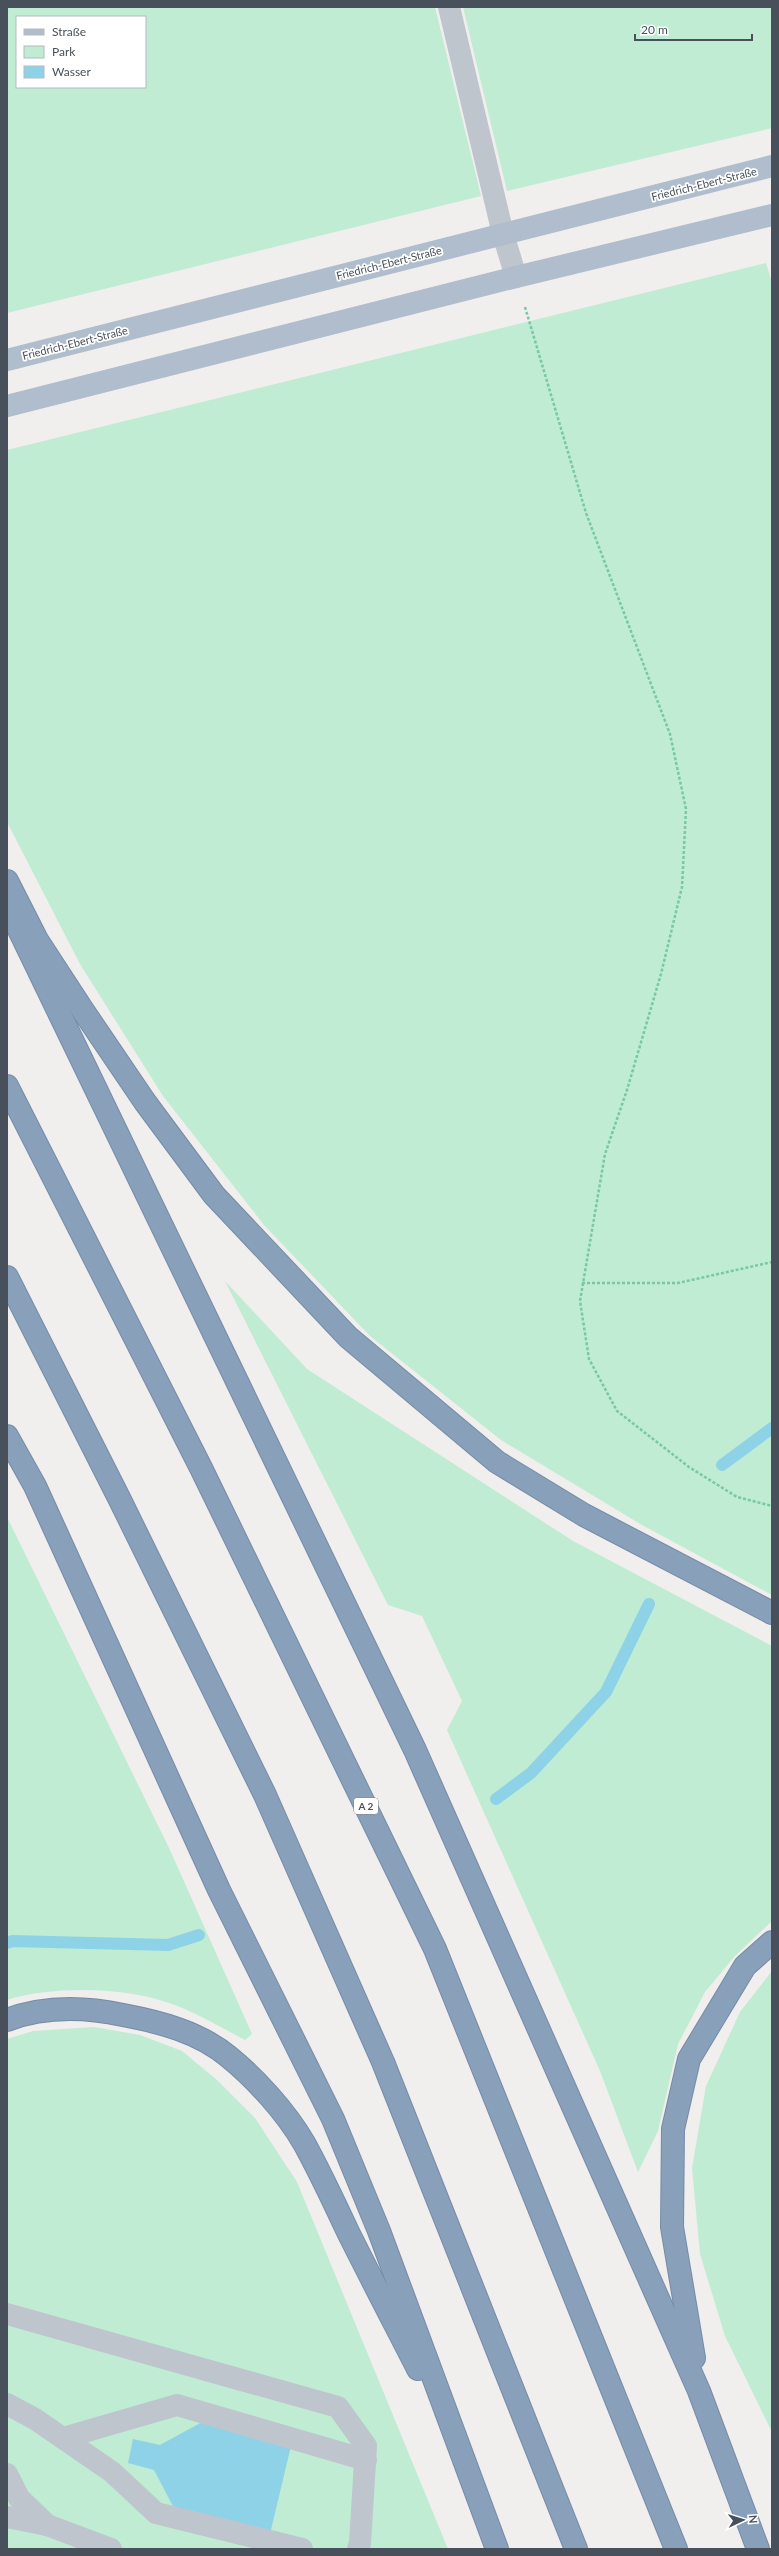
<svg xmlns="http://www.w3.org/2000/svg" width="779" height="2556" viewBox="0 0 779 2556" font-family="Lato,sans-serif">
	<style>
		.green { fill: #bfecd2; fill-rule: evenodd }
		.water { fill: #8ed2e7 }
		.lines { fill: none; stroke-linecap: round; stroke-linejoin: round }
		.stream { stroke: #8ed2e7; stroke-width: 12 }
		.highway-casing { stroke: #748ba6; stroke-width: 24 }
		.path { stroke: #79c8a3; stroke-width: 2.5; stroke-dasharray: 3 2; stroke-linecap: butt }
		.minor { stroke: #bec5cd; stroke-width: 22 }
		.major { stroke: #b0bdcc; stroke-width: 22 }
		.highway { stroke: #89a0bb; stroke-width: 22 }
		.labels { text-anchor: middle; stroke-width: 3.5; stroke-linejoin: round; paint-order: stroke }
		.shield { fill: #fff; stroke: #7f858c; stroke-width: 1 }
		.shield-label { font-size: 10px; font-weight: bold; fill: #48515b }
		.street-label { font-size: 11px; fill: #48515b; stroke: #fff }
	</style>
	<rect width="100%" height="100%" fill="#f1eeee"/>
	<g class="green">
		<path d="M 7,7 L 435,7 L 481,196 L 7,313 ZM 17,17 L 145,17 L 145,87 L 17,87 Z"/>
		<polygon points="463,7 772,7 772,128 507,191"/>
		<polygon points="766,263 772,283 772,1595 642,1525 501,1440 370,1336 264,1225 163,1096 80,964 7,822 7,450"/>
		<polygon points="225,1281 307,1369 573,1541 772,1646 772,1921 735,1956 705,1992 678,2044 658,2131 638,2172 600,2071 447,1730 462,1701 422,1616 388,1605"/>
		<path d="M 7,1517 L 170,1850 L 252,2034 L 245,2040 C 220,2027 194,2011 166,2002 C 122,1987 51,1986 7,2000 Z"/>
		<polygon points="772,1971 772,2432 725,2336 700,2254 692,2168 706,2086 740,2012"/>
		<polygon points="94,2027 140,2035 182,2051 217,2080 255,2118 297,2182 448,2549 7,2549 7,2039 33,2031"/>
	</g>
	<polygon class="water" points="204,2421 291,2446 270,2534 175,2510 154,2470 128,2463 133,2439 160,2445"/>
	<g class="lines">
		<g class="stream">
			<polyline points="722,1465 772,1428"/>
			<polyline points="496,1799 531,1773 606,1692 649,1604"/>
			<polyline points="7,1943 12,1941 168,1945 199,1935"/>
		</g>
		<g class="highway-casing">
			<g id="highway">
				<polyline points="7,881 37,940 82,1009 145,1102 214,1195 348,1337 497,1462 584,1515 772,1613"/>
				<polyline points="7,905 415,1750 699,2391 758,2549"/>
				<polyline points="7,1086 201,1468 435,1949 676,2549"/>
				<polyline points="7,1277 119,1498 265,1795 383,2062 576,2549"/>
				<polyline points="7,1436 35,1486 219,1890 333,2119 379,2231 497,2549"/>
				<path d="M 7,2020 C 44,2006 85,2007 123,2015 C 160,2022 199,2032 229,2057 C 256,2079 286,2112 304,2143 C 320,2172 334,2202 348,2232 C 371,2278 395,2324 418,2369"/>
				<polyline points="694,2358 672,2227 673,2129 689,2059 745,1966 772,1942"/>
			</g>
		</g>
		<g class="path">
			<polyline points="525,307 586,513 670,734 686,809 682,887 661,974 627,1090 605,1154 580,1301 589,1359 617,1411 689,1467 737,1497 772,1506"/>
			<polyline points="582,1283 678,1283 772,1262"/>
		</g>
		<g class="minor">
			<polyline points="449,7 503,234 516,277"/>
			<polyline points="7,2314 338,2407 366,2446 360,2543 358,2549"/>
			<polyline points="7,2404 35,2419 112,2472 156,2513 302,2549"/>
			<polyline points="63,2438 177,2405 366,2460"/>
			<polyline points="7,2474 19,2498 47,2525 111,2549"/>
			<polyline points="7,2517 47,2525"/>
		</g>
		<g class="major">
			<polyline points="7,360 772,166"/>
			<polyline points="7,406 516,277 772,215"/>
		</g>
		<use href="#highway" class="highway"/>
	</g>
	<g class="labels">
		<rect class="shield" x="354" y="1798" width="24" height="16" rx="3"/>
		<g class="shield-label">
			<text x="366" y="1810">A 2</text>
		</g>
		<g class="street-label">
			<text transform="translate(704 184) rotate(-14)" y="4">Friedrich-Ebert-Straße</text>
			<text transform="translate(389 263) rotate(-14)" y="4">Friedrich-Ebert-Straße</text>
			<text transform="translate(75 343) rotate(-14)" y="4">Friedrich-Ebert-Straße</text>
		</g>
	</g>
	<rect width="779" height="2556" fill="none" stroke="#48515b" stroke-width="16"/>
	<rect x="16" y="16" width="130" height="72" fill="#ffffff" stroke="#b6b9bd"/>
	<rect x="24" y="29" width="20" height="6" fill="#b0bdcc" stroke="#b6b9bd"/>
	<text x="52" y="36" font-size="12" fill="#48515b">Straße</text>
	<rect x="24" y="46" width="20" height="12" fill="#bfecd2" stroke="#b6b9bd"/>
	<text x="52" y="56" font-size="12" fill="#48515b">Park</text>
	<rect x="24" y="66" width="20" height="12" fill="#8ed2e7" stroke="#b6b9bd"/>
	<text x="52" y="76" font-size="12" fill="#48515b">Wasser</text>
	<g transform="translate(743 2520) rotate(86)" stroke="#ffffff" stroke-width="3" paint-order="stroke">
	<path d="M0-3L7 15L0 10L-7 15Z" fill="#48515b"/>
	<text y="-6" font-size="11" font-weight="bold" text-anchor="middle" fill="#48515b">N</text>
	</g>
	<path d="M635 34v6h117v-6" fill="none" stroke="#48515b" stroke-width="2"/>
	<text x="641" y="34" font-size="12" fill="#48515b" stroke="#ffffff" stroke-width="3" paint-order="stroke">20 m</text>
</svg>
